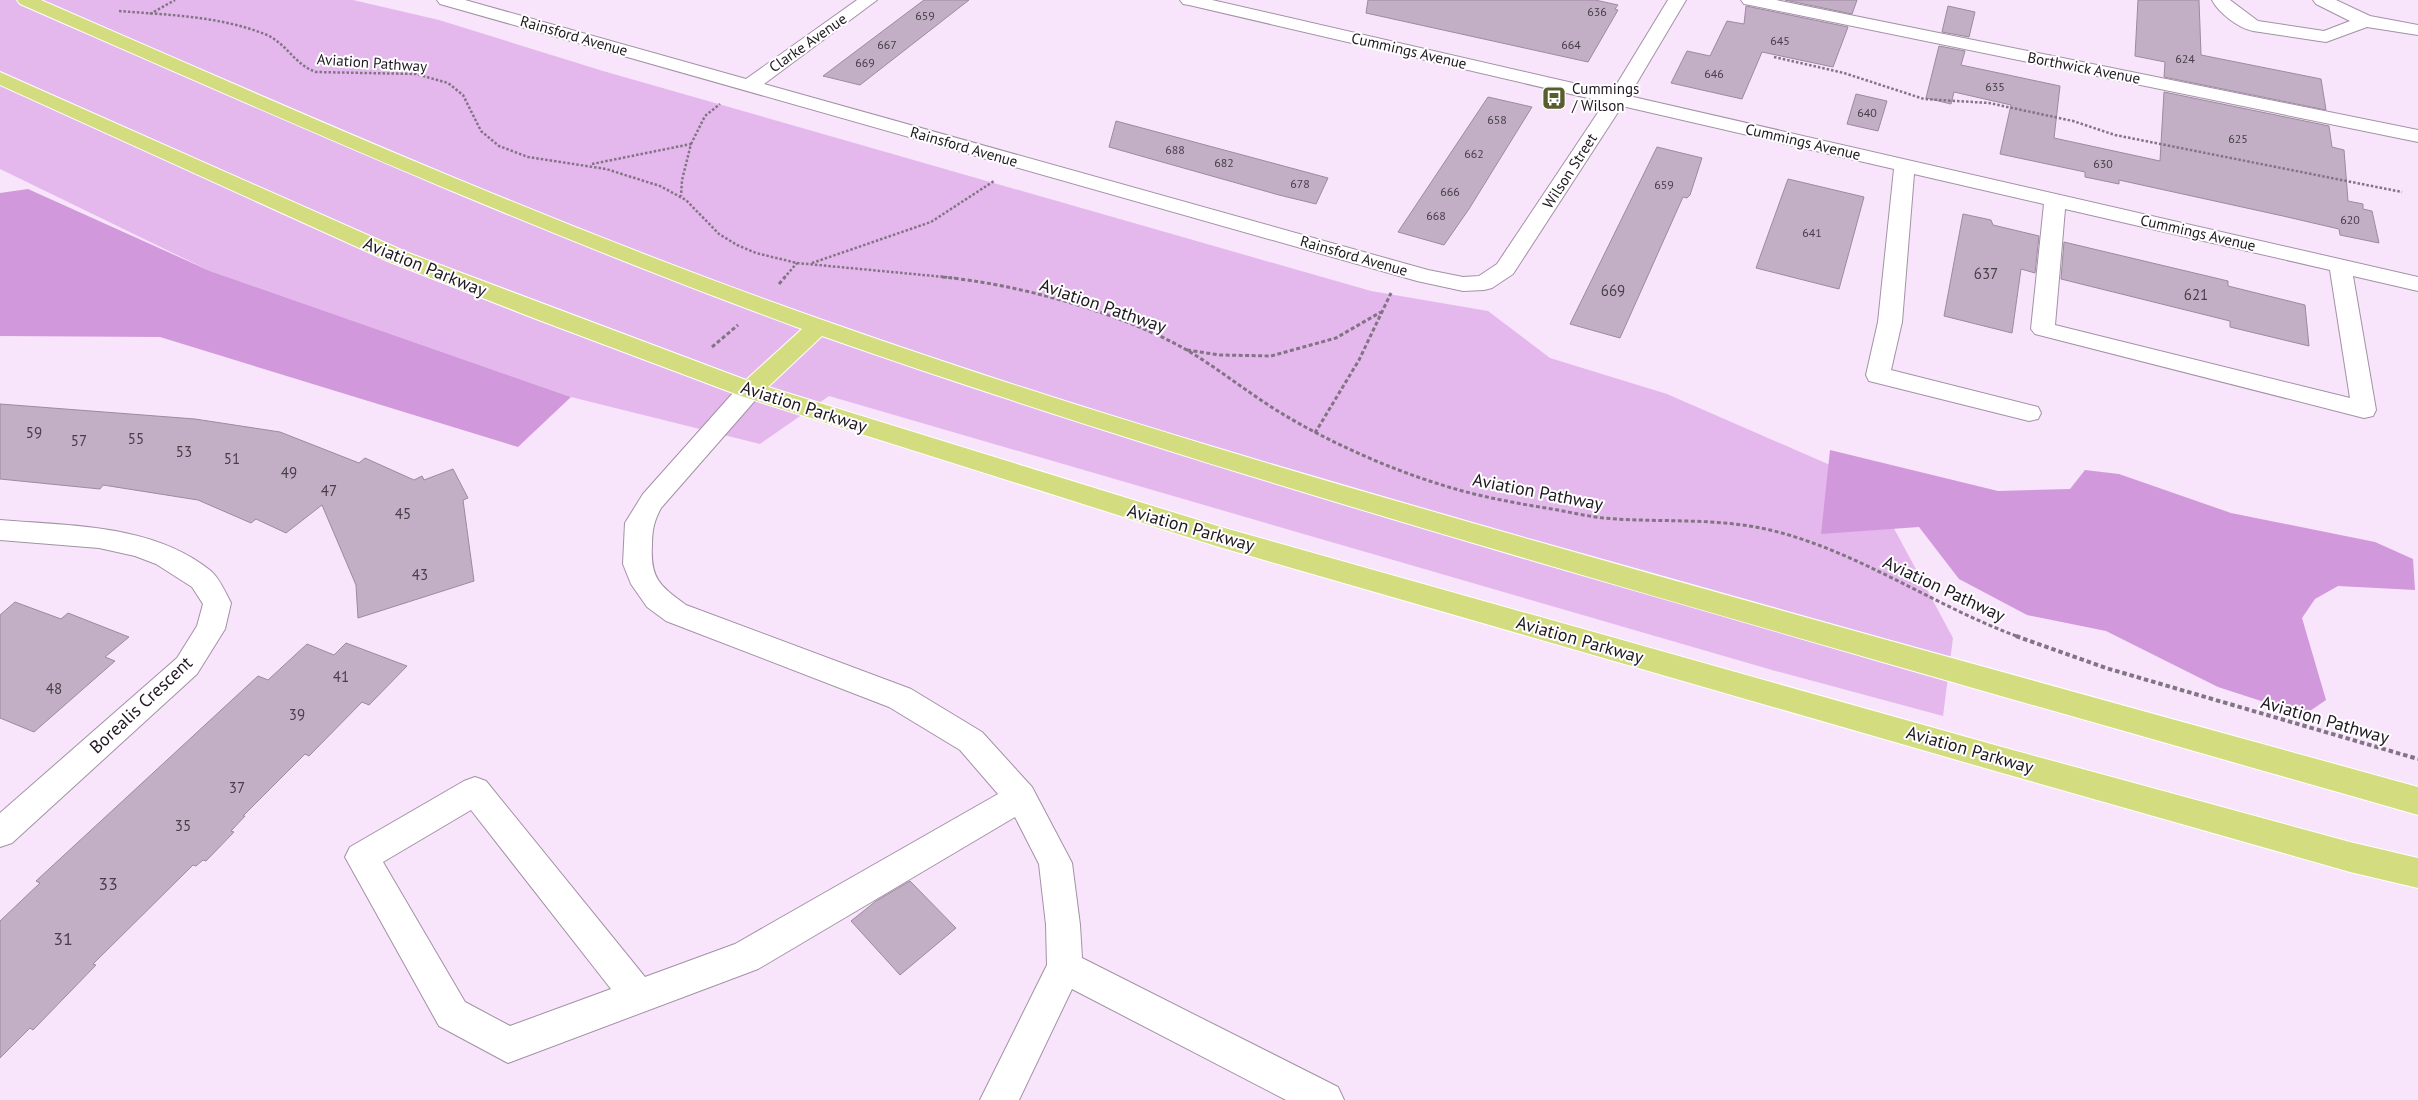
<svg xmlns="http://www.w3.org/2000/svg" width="2418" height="1100" viewBox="0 0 2418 1100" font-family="'PT Sans',sans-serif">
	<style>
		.green { fill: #e5b8ed }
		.forest { fill: #d199db }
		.building { fill: #c2afc5; stroke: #9c8a9f }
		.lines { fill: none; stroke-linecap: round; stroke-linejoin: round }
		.minor-casing { stroke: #a391a6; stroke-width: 2 }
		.major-casing { stroke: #fff; stroke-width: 2 }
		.path-far2 { stroke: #817483; stroke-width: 2.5; stroke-dasharray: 2.5 2; stroke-linecap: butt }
		.path-far1 { stroke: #817483; stroke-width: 3; stroke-dasharray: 4 2.5; stroke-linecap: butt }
		.path { stroke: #817483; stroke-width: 4; stroke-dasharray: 4.5 3; stroke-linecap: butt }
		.minor { fill: #fff; fill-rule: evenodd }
		.major { fill: #d3dd80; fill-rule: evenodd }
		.labels { text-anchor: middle; stroke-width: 4; stroke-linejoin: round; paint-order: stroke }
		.far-number-label { font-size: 12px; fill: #483e49 }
		.far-street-label { font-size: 15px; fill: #1f1820; stroke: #fff }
		.far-poi-label { font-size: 15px; fill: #1f1820; stroke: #fff; text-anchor: start }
		.number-label { font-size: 15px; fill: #483e49 }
		.street-label { font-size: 18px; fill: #1f1820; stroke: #fff }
		.near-number-label { font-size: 18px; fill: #483e49 }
	</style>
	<rect width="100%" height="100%" fill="#f8e4fb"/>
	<polygon class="green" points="0,0 353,0 439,20 603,71 1371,291 1488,311 1550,358 1667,394 1869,482 1953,638 1943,716 1772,670 829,396 760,444 571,397 210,271 0,169"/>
	<g class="forest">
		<polygon points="28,189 210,271 571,397 518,447 160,337 0,336 0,193"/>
		<polygon points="1830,450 1998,491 2070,489 2085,470 2119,474 2231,513 2375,542 2413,559 2415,590 2338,586 2315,599 2302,618 2326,700 2304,715 2218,687 2106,631 2027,615 1959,579 1919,527 1821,534"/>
	</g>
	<g class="building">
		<polygon points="924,0 969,0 860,85 823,76"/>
		<polygon points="1368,0 1595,0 1618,5 1615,9 1618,10 1588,62 1366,13"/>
		<polygon points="1785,0 1857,0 1852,14"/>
		<polygon points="2138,0 2199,0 2201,55 2321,79 2326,110 2164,77 2165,62 2135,56"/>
		<polygon points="1746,6 1848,27 1833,67 1762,52 1742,99 1671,83 1687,51 1710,56 1727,21 1744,24"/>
		<polygon points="1948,6 1975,12 1969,37 1942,32"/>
		<polygon points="1939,46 1965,51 1961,65 2060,86 2054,138 2160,161 2164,92 2329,126 2332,147 2344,150 2348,201 2363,204 2363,209 2372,211 2379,243 2340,235 2339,229 2283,216 2119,180 2119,184 2085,177 2085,172 2000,154 2011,105 1954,92 1951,104 1926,98"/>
		<polygon points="1856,94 1887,101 1878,131 1847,124"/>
		<polygon points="1488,97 1532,107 1469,209 1444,245 1398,232"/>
		<polygon points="1116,121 1291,168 1328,178 1316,204 1279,195 1109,147"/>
		<polygon points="1657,147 1702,158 1690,195 1687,198 1683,197 1620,338 1570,324"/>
		<polygon points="1788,179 1864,197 1839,289 1756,268"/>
		<polygon points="1963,214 1991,220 1993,225 2039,236 2035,273 2021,269 2012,333 1944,316"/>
		<polygon points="2064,242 2228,281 2228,286 2305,305 2309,346 2230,327 2230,321 2061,279"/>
		<polygon points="0,404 195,419 280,432 359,463 365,458 414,480 422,476 424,480 453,469 468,498 463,500 474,581 358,618 356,585 322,505 286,533 256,519 251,523 198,500 103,485 100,489 0,479"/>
		<polygon points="15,602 61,619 68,613 129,637 105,657 115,661 34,732 0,718 0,615"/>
		<polygon points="346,643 407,666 369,705 362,702 309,756 305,754 243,816 245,816 231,831 234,832 206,861 203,860 196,866 193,865 93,964 96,965 33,1030 30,1028 0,1058 0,921 40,883 36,881 258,676 268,680 307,644 334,655"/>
		<polygon points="910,881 956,928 900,975 851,921 876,901"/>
	</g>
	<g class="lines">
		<g class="minor-casing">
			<g id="minor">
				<path d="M 437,0 L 465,0 L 746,79 L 857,0 L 877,0 L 764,84 L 1428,270 L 1463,277 L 1479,276 L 1497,264 L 1605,102 L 1189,5 L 1183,4 L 1180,0 L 1212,0 L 1612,92 L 1668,0 L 1686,0 L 1629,96 L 2418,277 L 2418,291 L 2353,276 L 2376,410 L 2373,416 L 2364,418 L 2035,334 L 2031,329 L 2044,204 L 1914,174 L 1902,322 L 1891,370 L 2038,407 L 2041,413 L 2038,419 L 2029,421 L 1869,381 L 1866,375 L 1878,322 L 1894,169 L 1622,106 L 1513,274 L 1492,288 L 1484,290 L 1463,291 L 1417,281 L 440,4 ZM 2065,209 L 2330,270 L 2350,398 L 2055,325 Z"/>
				<polygon points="1741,0 1776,0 2418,130 2418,142 1750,5 1744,4"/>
				<path d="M 2212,0 L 2230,0 L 2258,21 L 2324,31 L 2350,21 L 2316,4 L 2313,0 L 2336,0 L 2370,16 L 2418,25 L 2418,35 L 2367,27 L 2326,42 L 2253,31 C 2238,28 2219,13 2212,0 Z"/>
				<path d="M 750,382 L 759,384 L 762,390 L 759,396 L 661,508 C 654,521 652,530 652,545 C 650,579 660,586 686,605 L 911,689 L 982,732 L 1032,787 L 1072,863 L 1080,925 L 1082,958 L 1338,1087 L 1344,1100 L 1286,1100 L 1072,989 L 1019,1100 L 980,1100 L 1047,965 L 1046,925 L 1039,864 L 1015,817 L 758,969 L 508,1063 L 439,1026 L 345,857 L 350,847 L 464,781 L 475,777 L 486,781 L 645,977 L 735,944 L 998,794 L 960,750 L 889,707 L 666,621 L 647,607 L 631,584 L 623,564 L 625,523 L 643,494 L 741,384 ZM 471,810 L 611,989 L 510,1026 L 465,1002 L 383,862 Z"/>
				<path d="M 0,520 C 70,526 153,524 211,571 C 219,578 226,593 231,603 L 225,629 L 197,674 L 12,843 L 0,847 L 0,813 L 177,658 L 197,626 L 203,604 L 192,587 L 156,564 L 135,556 L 99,548 L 0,540 Z"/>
			</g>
		</g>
		<g class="major-casing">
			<path id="major" d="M 17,0 L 41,0 C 303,114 564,230 834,324 C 1064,405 1298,473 1532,540 C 1827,624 2122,705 2418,787 L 2418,815 C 2125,731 1833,649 1541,563 C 1299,492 1059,419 822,336 L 768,387 L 1221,527 L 2002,747 L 2350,842 L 2418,858 L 2418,888 L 2350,872 L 2002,773 L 1219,547 L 741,396 L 536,319 L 390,262 L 0,85 L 0,72 L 406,252 L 746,380 L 802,329 C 536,232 278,117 20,4 Z"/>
		</g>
		<g class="path-far2">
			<path d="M 119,11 C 168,15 221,16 267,35 C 287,44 295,65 316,72 L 416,74 L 448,83 L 463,95 L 481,131 L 499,146 L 528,157 L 606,169 L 660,186 L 686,200 L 719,234 L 737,245 L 756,253 L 797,263 L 955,278"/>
			<polyline points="150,14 175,0"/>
			<polyline points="1774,57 1844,73 1924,99 1989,103 2073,121 2115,135 2402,192"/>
			<polyline points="691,144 705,116 720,104"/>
			<polyline points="592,164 691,144 682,180 681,196"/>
			<polyline points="812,263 931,222 994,181"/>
			<polyline points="784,278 797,263"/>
		</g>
		<g class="path-far1">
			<path d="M 942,277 C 1017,284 1119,312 1185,349 C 1218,368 1248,393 1281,413 C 1327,441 1387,468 1439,484 C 1476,496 1514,503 1552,509 C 1569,512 1586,516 1603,518 C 1658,523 1715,517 1770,530 C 1858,551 1934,606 2019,637"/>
			<polyline points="779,284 785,277"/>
			<polyline points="712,347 738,325"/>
			<polyline points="1187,350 1220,355 1271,356 1336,338 1381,312"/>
			<polyline points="1315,433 1359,360 1391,293"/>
		</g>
		<polyline class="path" points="2016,636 2106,668 2418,759"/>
		<use href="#minor" class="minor"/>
		<use href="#major" class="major"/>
	</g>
	<defs>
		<g id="bus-square" transform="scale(1.25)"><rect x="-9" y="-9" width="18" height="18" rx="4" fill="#565e2c" stroke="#fff"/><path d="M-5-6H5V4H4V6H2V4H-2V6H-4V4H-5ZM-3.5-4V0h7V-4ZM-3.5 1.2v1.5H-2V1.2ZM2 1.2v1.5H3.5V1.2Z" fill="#fff"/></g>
	</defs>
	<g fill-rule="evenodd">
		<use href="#bus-square" x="1554" y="98"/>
	</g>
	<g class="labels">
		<g class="far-number-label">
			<text x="1597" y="16">636</text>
			<text x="925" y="20">659</text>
			<text x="1780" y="45">645</text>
			<text x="887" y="49">667</text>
			<text x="1571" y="49">664</text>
			<text x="2185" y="63">624</text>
			<text x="865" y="67">669</text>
			<text x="1714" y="78">646</text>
			<text x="1995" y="91">635</text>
			<text x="1867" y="117">640</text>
			<text x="1497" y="124">658</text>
			<text x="2238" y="143">625</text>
			<text x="1175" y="154">688</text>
			<text x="1474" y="158">662</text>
			<text x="1224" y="167">682</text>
			<text x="2103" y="168">630</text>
			<text x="1300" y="188">678</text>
			<text x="1664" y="189">659</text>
			<text x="1450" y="196">666</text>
			<text x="1436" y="220">668</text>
			<text x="2350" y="224">620</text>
			<text x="1812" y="237">641</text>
		</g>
		<g class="far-street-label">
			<text transform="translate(574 36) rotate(16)" y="5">Rainsford Avenue</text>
			<text transform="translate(808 43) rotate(-35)" y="5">Clarke Avenue</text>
			<text transform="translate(1409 51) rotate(13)" y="5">Cummings Avenue</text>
			<text transform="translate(372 63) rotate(4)" y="5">Aviation Pathway</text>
			<text transform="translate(2084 68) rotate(11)" y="5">Borthwick Avenue</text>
			<text transform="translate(1803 142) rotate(13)" y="5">Cummings Avenue</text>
			<text transform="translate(964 147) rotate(16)" y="5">Rainsford Avenue</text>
			<text transform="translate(1570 171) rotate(-57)" y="5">Wilson Street</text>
			<text transform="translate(2198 233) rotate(13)" y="5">Cummings Avenue</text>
			<text transform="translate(1354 256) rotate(16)" y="5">Rainsford Avenue</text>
		</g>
		<g class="far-poi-label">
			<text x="1572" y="94">Cummings<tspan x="1572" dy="17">/ Wilson</tspan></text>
		</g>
		<g class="number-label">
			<text x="1986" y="279">637</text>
			<text x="1613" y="296">669</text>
			<text x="2196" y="300">621</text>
			<text x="34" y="438">59</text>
			<text x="136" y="444">55</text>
			<text x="79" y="446">57</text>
			<text x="184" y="457">53</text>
			<text x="232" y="464">51</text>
			<text x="289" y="478">49</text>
			<text x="329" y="496">47</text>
			<text x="403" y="519">45</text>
			<text x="420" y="580">43</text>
			<text x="341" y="682">41</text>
			<text x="54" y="694">48</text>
			<text x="297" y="720">39</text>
			<text x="237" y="793">37</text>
			<text x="183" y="831">35</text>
		</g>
		<g class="street-label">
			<text transform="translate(425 267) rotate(22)" y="6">Aviation Parkway</text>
			<text transform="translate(1103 306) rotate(19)" y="6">Aviation Pathway</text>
			<text transform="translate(804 407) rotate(18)" y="6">Aviation Parkway</text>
			<text transform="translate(1538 492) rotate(11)" y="6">Aviation Pathway</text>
			<text transform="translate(1191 528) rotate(16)" y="6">Aviation Parkway</text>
			<text transform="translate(1944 589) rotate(25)" y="6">Aviation Pathway</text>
			<text transform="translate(1580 640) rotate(16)" y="6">Aviation Parkway</text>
			<text transform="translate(141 705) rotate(-43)" y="6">Borealis Crescent</text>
			<text transform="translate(2325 720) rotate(16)" y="6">Aviation Pathway</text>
			<text transform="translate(1970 750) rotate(16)" y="6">Aviation Parkway</text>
		</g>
		<g class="near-number-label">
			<text x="108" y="890">33</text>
			<text x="63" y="945">31</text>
		</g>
	</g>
</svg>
